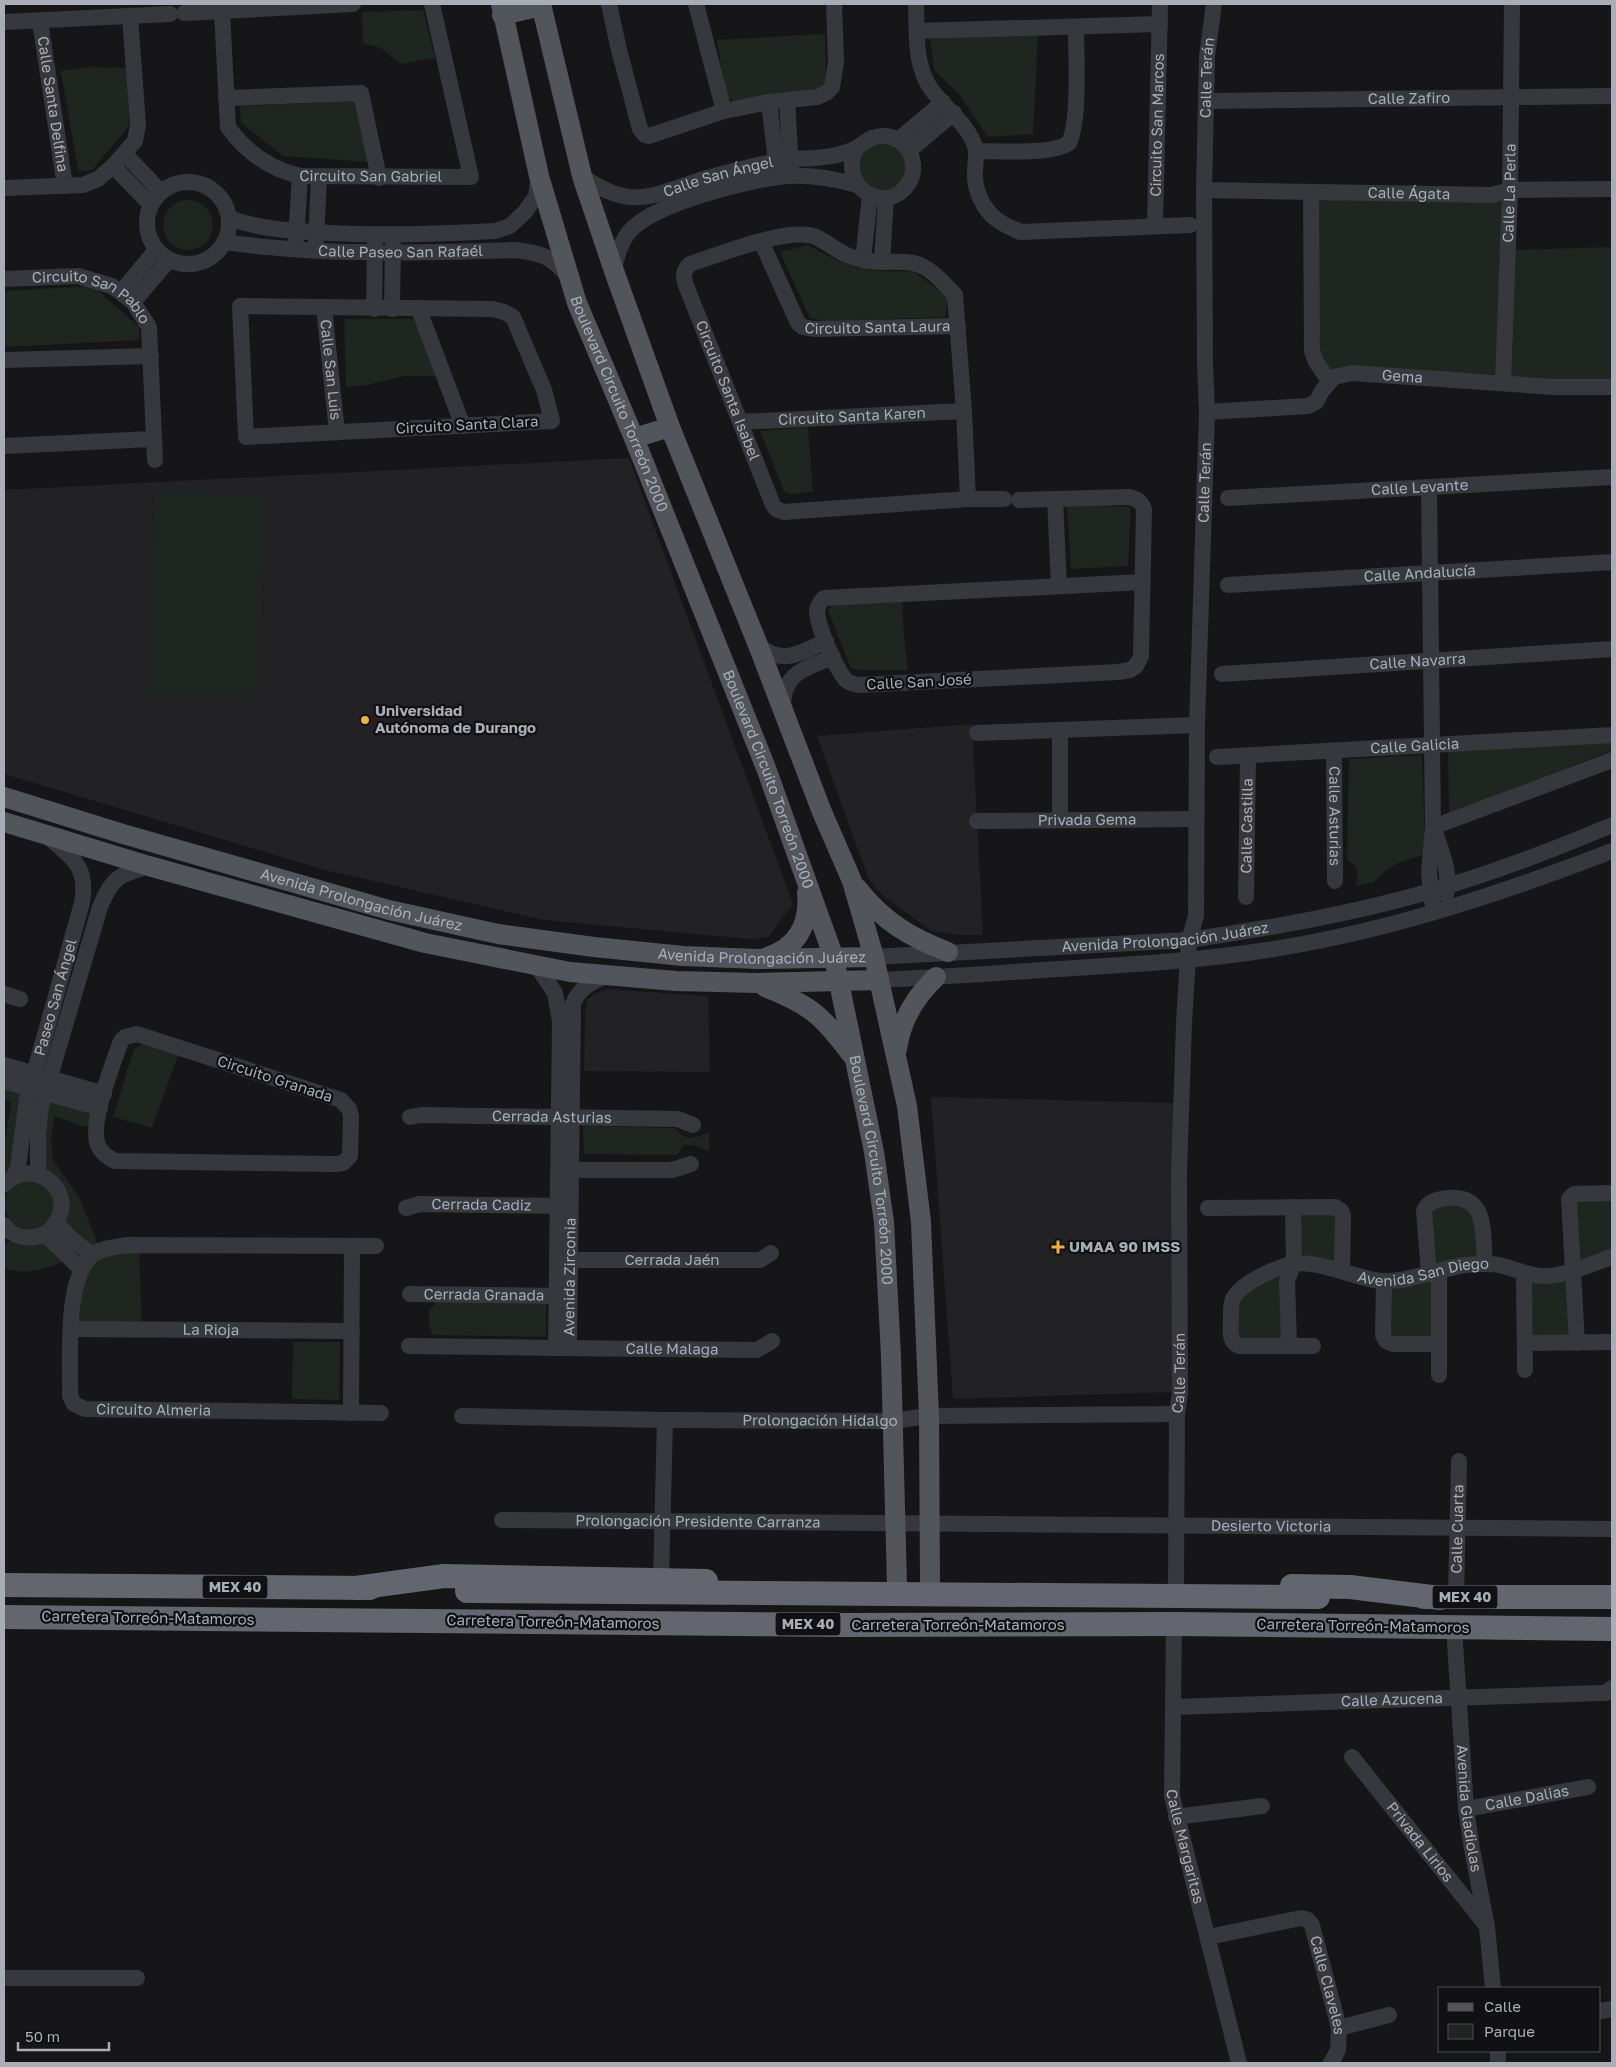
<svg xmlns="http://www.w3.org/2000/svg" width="1616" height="2067" viewBox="0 0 1616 2067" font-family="'Golos Text',sans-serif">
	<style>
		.built { fill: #222225 }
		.green { fill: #1e261f }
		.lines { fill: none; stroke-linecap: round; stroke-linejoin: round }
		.minor { stroke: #37383d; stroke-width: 16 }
		.major { stroke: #53555c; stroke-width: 20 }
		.highway { stroke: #63666e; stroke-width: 24 }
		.highway-bridge { stroke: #63666e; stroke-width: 24 }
		.poi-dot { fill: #f2b134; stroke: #111113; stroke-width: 2 }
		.labels { text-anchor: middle; stroke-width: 4.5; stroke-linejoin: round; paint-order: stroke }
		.shield { fill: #111113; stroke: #7b7e86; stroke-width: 1 }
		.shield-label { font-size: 14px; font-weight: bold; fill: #a8adb8 }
		.street-label { font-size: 15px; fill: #a8adb8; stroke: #111113 }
		.poi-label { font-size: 15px; font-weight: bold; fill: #a8adb8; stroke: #111113; text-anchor: start }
	</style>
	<rect width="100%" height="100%" fill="#161618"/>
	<g class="built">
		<polygon points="629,458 793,904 768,937 750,939 544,920 325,870 4,774 4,490"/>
		<polygon points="972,724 983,935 959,935 930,930 882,895 869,880 817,736"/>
		<polygon points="607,989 708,996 710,1072 584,1071 585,1016 587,1000 594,994"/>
		<polygon points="931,1097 1175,1103 1176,1392 953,1399"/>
	</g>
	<g class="green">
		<polygon points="423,10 435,58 400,64 381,48 363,43 362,12"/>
		<polygon points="1038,33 1033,134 988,137 958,93 934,70 930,39"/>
		<polygon points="825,34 826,82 823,88 736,102 729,98 725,90 717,40"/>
		<polygon points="88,67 127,68 129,126 92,170 78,171 61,71"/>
		<polygon points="356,101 369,162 283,156 241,123 240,106"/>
		<path d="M 876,144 C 898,144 900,150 908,169 L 900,186 L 876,192 L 858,175 L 857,168 L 865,150 Z"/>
		<polygon points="1314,197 1502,198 1496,374 1330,371 1320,359"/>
		<circle cx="188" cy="225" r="25"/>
		<path d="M 808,245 C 849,268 865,273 913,271 L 949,298 L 945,317 L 827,321 L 810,318 L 780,252 Z"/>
		<polygon points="1612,247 1612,383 1508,379 1512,250"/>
		<polygon points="93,286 139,327 139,340 4,347 4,291"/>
		<polygon points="344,319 414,319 437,376 403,376 367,385 346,387"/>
		<polygon points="808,427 813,492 788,494 784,491 760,431"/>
		<polygon points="154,493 265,495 260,695 149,693"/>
		<polygon points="1067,505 1131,507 1128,566 1071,569"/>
		<polygon points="902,598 904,637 908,670 859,670 851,668 828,610 834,604"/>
		<polygon points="1612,740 1612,750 1449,815 1448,752"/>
		<path d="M 1422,755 L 1425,841 L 1422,855 L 1398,863 L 1384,872 L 1374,882 L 1356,886 C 1358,874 1359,866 1347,860 L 1349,759 Z"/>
		<polygon points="143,1044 178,1055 152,1128 113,1117 134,1049"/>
		<polygon points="4,1085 26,1090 15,1163 4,1183 4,1147 11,1102 4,1100"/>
		<polygon points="48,1096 96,1111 90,1127 82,1126 55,1116 51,1136 53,1160 80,1199 99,1248 92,1251 63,1221 41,1166"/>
		<path d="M 583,1126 L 675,1128 C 684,1142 696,1138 709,1132 L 709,1151 L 693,1145 L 684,1145 L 677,1155 L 584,1154 Z"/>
		<circle cx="30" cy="1205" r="25"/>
		<polygon points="1611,1195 1612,1255 1575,1266 1573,1197"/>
		<polygon points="1473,1205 1483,1261 1431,1271 1429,1206"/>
		<polygon points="1335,1209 1340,1269 1296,1261 1295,1210"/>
		<path d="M 46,1238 L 67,1260 C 47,1269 26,1276 4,1268 L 4,1245 L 11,1240 Z"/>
		<polygon points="139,1250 142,1326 76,1324 84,1272 105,1255"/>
		<polygon points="1287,1270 1286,1344 1239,1344 1235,1299"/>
		<polygon points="1571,1272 1575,1340 1526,1341 1526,1277"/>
		<polygon points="1435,1276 1436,1342 1388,1339 1386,1283"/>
		<polygon points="438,1301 546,1302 546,1337 433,1335 429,1325 429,1310"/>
		<polygon points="293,1342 340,1342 339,1400 292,1399"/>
	</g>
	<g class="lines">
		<g class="minor">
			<polyline points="609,4 619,50 640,129 645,135 649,136 724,111 769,102 817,97 826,93 832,87 836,62 834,4"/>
			<polyline points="696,4 724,111"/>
			<path d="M 916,4 C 917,32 914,65 931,89 C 944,107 962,119 972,139 C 979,153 975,158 975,172 C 974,189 983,209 996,219 C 1003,225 1013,228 1020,232 L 1190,225"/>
			<path id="s1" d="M 222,11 L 228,127 C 246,152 270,169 300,176 L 471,177 L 432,4"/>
			<polyline points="184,13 353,4"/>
			<path id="s2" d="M 40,21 L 65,186"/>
			<polyline points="4,22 170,14"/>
			<polyline points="917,31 1160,24"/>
			<polyline points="226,98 361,93 379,178"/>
			<polyline points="787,100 791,169"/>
			<path id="s3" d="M 1207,101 L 1612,96"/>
			<polyline points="769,102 777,170"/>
			<polyline points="898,140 943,102"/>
			<polyline points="909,151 954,113"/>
			<path d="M 977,151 C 1000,151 1052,155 1069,143 C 1080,120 1076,54 1076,27"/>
			<polyline points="125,154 161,192"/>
			<polyline points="113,166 151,205"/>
			<path id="s4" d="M 582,176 C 597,187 612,195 630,197 C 653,199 678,187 700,180 C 725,173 751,166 777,161 C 797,157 817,160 837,155 C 843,153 853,151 858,147 C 867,141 873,135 885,136 C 908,138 921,165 908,184 C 886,217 836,186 857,148"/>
			<circle cx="188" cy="223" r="41"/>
			<polyline points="4,188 83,185 98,179 113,166 135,141 138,125 130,16"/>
			<path id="s5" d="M 1204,190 L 1491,195 L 1510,190 L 1612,189"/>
			<polyline points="1311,192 1312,351 1316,362 1329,381"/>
			<path d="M 229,218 C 261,230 296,231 330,233 C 385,236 440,234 495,231 L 510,226 L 525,212 L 536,196 L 539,176"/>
			<path id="s6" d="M 1155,226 L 1160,4"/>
			<polyline points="296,240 300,176"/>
			<polyline points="316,241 319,177"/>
			<path id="s7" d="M 761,241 L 798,323 L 803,327 L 814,329 L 958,326"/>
			<path id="s8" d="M 225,242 C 322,256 418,253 515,250 C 542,253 550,256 568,276"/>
			<polyline points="863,260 870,195"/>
			<polyline points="882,262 886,198"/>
			<path d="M 614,271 C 616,257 620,244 629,232 C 653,203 751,179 789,176 C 812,175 835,179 857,185"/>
			<path id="s9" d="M 4,279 L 78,276 L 112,286 L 133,302 L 149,327 L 155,460"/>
			<polyline points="121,292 156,250"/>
			<polyline points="133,302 169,260"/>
			<polygon points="240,306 493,309 504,312 513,317 544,390 552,421 246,437"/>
			<path id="s10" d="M 324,308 L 337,432"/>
			<polyline points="374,309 375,242"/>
			<polyline points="392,309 393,243"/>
			<polyline points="419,310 463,426"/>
			<polyline points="4,360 151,356"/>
			<path id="s11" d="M 1503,383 L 1510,190 L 1512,4"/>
			<path id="s12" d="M 1207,412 L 1308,406 L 1316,402 L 1322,391 L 1334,377 L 1352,373 L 1554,387 L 1612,387"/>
			<path id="s13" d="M 740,422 L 964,411"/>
			<polyline points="4,446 153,439"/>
			<polyline points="1429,487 1433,827 1429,872 1432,902"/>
			<path id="s14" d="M 1228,498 L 1612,477"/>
			<path id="s15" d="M 968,499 L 964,411 L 955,295 C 944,284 930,266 913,263 C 897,260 880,264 863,260 C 841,256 834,246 816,237 C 790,226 718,255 690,264 C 684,270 683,274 685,283 L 773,505 L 776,509 L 784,512 L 968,499 L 1004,499"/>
			<polyline points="1055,499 1059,586"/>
			<path d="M 1019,500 L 1129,497 C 1137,499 1141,501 1144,509 L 1141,656 L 1136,666 L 1130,670 L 1118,672 L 859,685 C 854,684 848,683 845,679 C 835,667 818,627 817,612 C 817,607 820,602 824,598 L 1143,582"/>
			<path id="s16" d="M 1228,585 L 1612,562"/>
			<path d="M 758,645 C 783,666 800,653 826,641"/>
			<path id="s17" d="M 1222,674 L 1612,649"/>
			<path d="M 783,709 C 782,673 804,669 833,657"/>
			<polyline points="977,733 1197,725"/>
			<path id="s18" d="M 1334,751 L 1335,881"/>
			<path id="s19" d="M 1217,757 L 1612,735"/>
			<polyline points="1060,820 1060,730"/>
			<path id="s20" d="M 977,821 L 1196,819"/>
			<polyline points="1433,827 1612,760"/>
			<path d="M 1435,832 C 1442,853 1451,872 1446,895"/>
			<path id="s21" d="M 1246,897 L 1248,756"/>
			<path id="s22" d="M 874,957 L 1189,940 C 1270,928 1352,914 1431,891 C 1492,873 1553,850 1612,825"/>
			<path id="s23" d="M 537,966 L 555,993 L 560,1021 L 556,1348 L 757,1350 L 772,1341"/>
			<path d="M 879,980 C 944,977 1010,972 1075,968 C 1140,964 1204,960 1267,950 C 1386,932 1500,894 1612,851"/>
			<polyline points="4,994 20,999"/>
			<path d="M 137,1034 L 341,1100 L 349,1109 L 351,1116 L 350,1156 L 343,1163 L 336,1164 L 115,1161 C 108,1157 101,1153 98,1145 C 89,1123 113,1064 121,1041 L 125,1037 Z"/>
			<polyline points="4,1065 104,1094"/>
			<polyline points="4,1081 100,1108"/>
			<path id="s24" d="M 410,1117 L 421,1115 L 678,1119 L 693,1125"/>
			<polyline points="562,1170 672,1170 691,1164"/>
			<path d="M 38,1174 L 38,1134 L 41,1107 L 100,907 C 112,877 119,875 149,866"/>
			<path id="s25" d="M 14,1177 L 18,1167 L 27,1099 L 82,903 C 88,867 74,859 48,837"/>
			<path d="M 4,1185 C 33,1154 80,1192 54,1225 C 50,1232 43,1236 35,1237 C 23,1239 11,1235 4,1225"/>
			<path id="s26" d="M 406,1208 L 419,1204 L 569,1206"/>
			<polyline points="1208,1208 1335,1207 1341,1211 1343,1216 1342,1271"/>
			<polyline points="56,1223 73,1240 92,1255"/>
			<polyline points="45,1234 81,1269"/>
			<path id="s27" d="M 376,1246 L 128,1245 C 116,1247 100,1248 91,1256 C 64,1283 71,1359 70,1396 L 74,1404 L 85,1409 L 381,1413"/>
			<path id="s28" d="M 561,1260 L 760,1260 L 771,1253"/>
			<polyline points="1439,1272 1439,1375"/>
			<path d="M 1429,1274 L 1424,1211 C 1427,1202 1438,1199 1447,1198 C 1489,1194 1482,1234 1485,1263"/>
			<polyline points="1524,1274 1525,1370"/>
			<polyline points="1384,1281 1383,1335 1386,1341 1393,1344 1439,1344"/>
			<path id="s29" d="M 410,1294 L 568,1296"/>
			<path id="s30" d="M 71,1329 L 352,1331"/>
			<polyline points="1525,1343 1612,1342"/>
			<polyline points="1577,1343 1569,1199 1574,1194 1612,1193"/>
			<polyline points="409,1346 556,1348"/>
			<polyline points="1289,1346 1287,1281 1294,1263 1293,1207"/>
			<path id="s31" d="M 1313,1346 L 1239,1346 C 1228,1342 1231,1329 1231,1319 C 1231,1312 1230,1304 1234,1297 C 1243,1282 1277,1267 1293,1264 C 1317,1259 1356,1279 1382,1281 C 1409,1282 1439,1269 1465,1265 C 1476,1264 1488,1263 1499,1265 C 1516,1269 1528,1276 1546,1276 C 1566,1276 1593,1263 1612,1257"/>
			<path id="s32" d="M 569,1348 L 573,1004 C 579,987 593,982 608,975"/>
			<polyline points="351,1413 352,1246"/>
			<path id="s33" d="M 462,1416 L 665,1420 L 892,1421 L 929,1416 L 1177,1414"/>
			<path id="s34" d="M 502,1520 L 1612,1529"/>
			<polyline points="661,1580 665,1420"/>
			<path id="s35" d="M 1176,1585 L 1177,1414 L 1180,1393 L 1179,1173 L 1184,1023 L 1189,940 L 1196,916 L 1197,725 L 1207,412 L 1205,363 L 1204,190 L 1207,56 L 1214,4"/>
			<path id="s36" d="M 1456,1598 L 1459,1461"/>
			<path id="s37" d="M 1174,1624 L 1172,1796 L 1239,2063"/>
			<path id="s38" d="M 1454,1628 L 1466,1809 L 1472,1849 L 1487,1927 L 1493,1988"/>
			<path id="s39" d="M 1174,1707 L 1601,1693 L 1606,1693 L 1612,1688"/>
			<path id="s40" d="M 1352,1757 L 1486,1925"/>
			<path id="s41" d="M 1466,1809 L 1588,1787"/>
			<polyline points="1176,1817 1262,1806"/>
			<path id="s42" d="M 1208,1937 L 1301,1918 L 1308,1920 L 1312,1925 L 1339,2028 L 1338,2050 L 1331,2063"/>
			<polyline points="4,1978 137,1978"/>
			<polyline points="1600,2011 1612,2009"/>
			<polyline points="1339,2028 1389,2015"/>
			<polyline points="1498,2051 1498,2063"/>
		</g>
		<g class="major">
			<path id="s43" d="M 501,4 L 539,176 L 577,303 L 634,438 L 766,768 L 834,958 L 874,1152 L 884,1222 L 891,1356 L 897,1585"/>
			<polyline points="541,4 582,176 614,271 670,427 758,645 822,812 852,881 874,957 907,1106 921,1222 929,1416 930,1585"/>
			<polyline points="502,15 541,6"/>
			<polyline points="634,438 670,427"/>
			<path id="s44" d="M 4,797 L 123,834 L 389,910 L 498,934 L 594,947 L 683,956 L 758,959 L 874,957"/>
			<polyline points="4,822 149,866 425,943 570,972 676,981 757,983 879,980"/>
			<path d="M 857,888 C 883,921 909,937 948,952"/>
			<path d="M 767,957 C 797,948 810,924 807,893"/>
			<path d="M 765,987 C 810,1005 822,1015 851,1054"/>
			<path d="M 897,1049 C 901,1020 915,997 936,977"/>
		</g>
		<g class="highway">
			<polyline points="4,1585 370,1588"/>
			<polyline points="1292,1586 1350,1587 1440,1598"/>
			<polyline points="356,1588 444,1576 706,1581"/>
			<polyline points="1424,1597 1612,1597"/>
			<polyline points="4,1617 844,1625 1174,1624 1612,1629"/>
		</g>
		<polyline class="highway-bridge" points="467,1591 1318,1597"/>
	</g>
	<g class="poi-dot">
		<circle cx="365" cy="720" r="5"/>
		<path d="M1055.5 1239.5h5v5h5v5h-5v5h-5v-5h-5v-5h5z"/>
	</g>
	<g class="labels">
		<g class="shield">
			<rect x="202.5" y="1575.5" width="65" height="23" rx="4"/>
			<rect x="1432.5" y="1585.5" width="65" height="23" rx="4"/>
			<rect x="775.5" y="1612.5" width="65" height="23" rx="4"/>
		</g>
		<g class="shield-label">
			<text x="235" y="1592">MEX 40</text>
			<text x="1465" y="1602">MEX 40</text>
			<text x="808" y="1629">MEX 40</text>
		</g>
		<g class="street-label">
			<text dy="5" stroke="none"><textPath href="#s35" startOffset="1509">Calle Terán</textPath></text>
			<text dy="5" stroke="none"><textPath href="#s3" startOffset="202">Calle Zafiro</textPath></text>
			<text dy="5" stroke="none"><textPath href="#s2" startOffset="84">Calle Santa Delfina</textPath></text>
			<text dy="5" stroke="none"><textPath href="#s6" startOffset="101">Circuito San Marcos</textPath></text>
			<text dy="5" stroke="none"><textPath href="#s1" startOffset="276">Circuito San Gabriel</textPath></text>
			<text dy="5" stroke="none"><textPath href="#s4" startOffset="144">Calle San Ángel</textPath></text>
			<text dy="5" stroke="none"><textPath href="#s5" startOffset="205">Calle Ágata</textPath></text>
			<text dy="5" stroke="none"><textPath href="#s11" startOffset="190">Calle La Perla</textPath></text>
			<text dy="5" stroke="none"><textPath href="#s8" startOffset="176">Calle Paseo San Rafaél</textPath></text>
			<text dy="5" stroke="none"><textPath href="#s9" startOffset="94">Circuito San Pablo</textPath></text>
			<text dy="5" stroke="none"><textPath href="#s7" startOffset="171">Circuito Santa Laura</textPath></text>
			<text dy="5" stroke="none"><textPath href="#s10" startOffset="62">Calle San Luis</textPath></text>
			<text dy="5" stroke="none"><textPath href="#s12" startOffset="210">Gema</textPath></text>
			<text dy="5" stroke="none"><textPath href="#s15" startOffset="628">Circuito Santa Isabel</textPath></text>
			<text dy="5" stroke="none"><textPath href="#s43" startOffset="418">Boulevard Circuito Torreón 2000</textPath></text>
			<text dy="5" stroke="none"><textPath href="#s13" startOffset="112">Circuito Santa Karen</textPath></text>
			<text transform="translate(467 425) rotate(-3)" y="5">Circuito Santa Clara</text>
			<text dy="5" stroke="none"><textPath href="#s35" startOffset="1104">Calle Terán</textPath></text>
			<text dy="5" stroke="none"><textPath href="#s14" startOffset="192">Calle Levante</textPath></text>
			<text dy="5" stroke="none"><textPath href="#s16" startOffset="192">Calle Andalucía</textPath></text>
			<text dy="5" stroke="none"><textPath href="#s17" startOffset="196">Calle Navarra</textPath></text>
			<text transform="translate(919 682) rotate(-3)" y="5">Calle San José</text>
			<text dy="5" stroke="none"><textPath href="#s19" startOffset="198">Calle Galicia</textPath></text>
			<text dy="5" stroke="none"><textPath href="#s43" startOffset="822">Boulevard Circuito Torreón 2000</textPath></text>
			<text dy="5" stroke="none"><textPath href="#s18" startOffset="65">Calle Asturias</textPath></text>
			<text dy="5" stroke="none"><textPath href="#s20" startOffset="110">Privada Gema</textPath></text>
			<text dy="5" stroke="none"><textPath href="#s21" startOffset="71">Calle Castilla</textPath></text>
			<text dy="5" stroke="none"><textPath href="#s44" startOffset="372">Avenida Prolongación Juárez</textPath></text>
			<text dy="5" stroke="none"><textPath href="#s22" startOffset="292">Avenida Prolongación Juárez</textPath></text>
			<text dy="5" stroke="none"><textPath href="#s44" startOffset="778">Avenida Prolongación Juárez</textPath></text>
			<text dy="5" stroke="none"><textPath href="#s25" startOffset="185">Paseo San Ángel</textPath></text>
			<text transform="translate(275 1079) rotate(18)" y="5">Circuito Granada</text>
			<text dy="5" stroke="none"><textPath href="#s24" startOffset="142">Cerrada Asturias</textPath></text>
			<text dy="5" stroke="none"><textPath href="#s43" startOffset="1228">Boulevard Circuito Torreón 2000</textPath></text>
			<text dy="5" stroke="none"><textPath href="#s26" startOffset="76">Cerrada Cadiz</textPath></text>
			<text dy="5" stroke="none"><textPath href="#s28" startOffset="111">Cerrada Jaén</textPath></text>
			<text dy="5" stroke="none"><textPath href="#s31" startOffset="329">Avenida San Diego</textPath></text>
			<text dy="5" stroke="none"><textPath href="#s32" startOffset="71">Avenida Zirconia</textPath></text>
			<text dy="5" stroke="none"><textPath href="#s29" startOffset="74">Cerrada Granada</textPath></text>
			<text dy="5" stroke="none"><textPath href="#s30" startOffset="140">La Rioja</textPath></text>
			<text dy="5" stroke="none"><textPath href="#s23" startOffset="504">Calle Malaga</textPath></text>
			<text dy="5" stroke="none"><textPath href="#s35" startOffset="212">Calle Terán</textPath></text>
			<text dy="5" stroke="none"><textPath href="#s27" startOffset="521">Circuito Almeria</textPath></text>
			<text dy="5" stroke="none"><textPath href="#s33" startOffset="358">Prolongación Hidalgo</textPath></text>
			<text dy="5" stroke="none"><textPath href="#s34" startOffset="196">Prolongación Presidente Carranza</textPath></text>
			<text dy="5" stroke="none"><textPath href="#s34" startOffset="769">Desierto Victoria</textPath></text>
			<text dy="5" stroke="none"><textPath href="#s36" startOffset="69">Calle Cuarta</textPath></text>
			<text transform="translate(148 1618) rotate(1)" y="5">Carretera Torreón-Matamoros</text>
			<text transform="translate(553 1622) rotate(1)" y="5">Carretera Torreón-Matamoros</text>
			<text x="958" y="1630">Carretera Torreón-Matamoros</text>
			<text transform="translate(1363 1626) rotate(1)" y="5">Carretera Torreón-Matamoros</text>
			<text dy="5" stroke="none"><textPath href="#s39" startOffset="218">Calle Azucena</textPath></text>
			<text dy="5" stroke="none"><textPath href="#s41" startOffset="62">Calle Dalias</textPath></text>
			<text dy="5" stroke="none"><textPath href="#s38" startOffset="181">Avenida Gladiolas</textPath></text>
			<text dy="5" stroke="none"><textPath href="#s40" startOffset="109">Privada Lirios</textPath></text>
			<text dy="5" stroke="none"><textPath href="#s37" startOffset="224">Calle Margaritas</textPath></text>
			<text dy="5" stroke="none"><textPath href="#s42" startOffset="171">Calle Claveles</textPath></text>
		</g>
		<g class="poi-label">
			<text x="375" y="716">Universidad<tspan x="375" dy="17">Autónoma de Durango</tspan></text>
			<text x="1069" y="1252">UMAA 90 IMSS</text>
		</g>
	</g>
	<rect width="1616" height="2067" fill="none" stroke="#a8adb8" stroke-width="10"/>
	<rect x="1438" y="1987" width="162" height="65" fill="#111113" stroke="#4d4f55"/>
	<rect x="1448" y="2003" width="25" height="8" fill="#53555c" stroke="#4d4f55"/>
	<text x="1484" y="2012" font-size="15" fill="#a8adb8">Calle</text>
	<rect x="1448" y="2024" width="25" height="15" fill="#1e261f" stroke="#4d4f55"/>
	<text x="1484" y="2037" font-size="15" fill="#a8adb8">Parque</text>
	<path d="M18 2042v8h91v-8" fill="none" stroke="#a8adb8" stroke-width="2.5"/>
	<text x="25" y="2042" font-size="15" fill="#a8adb8" stroke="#111113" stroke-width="4" paint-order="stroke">50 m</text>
</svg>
